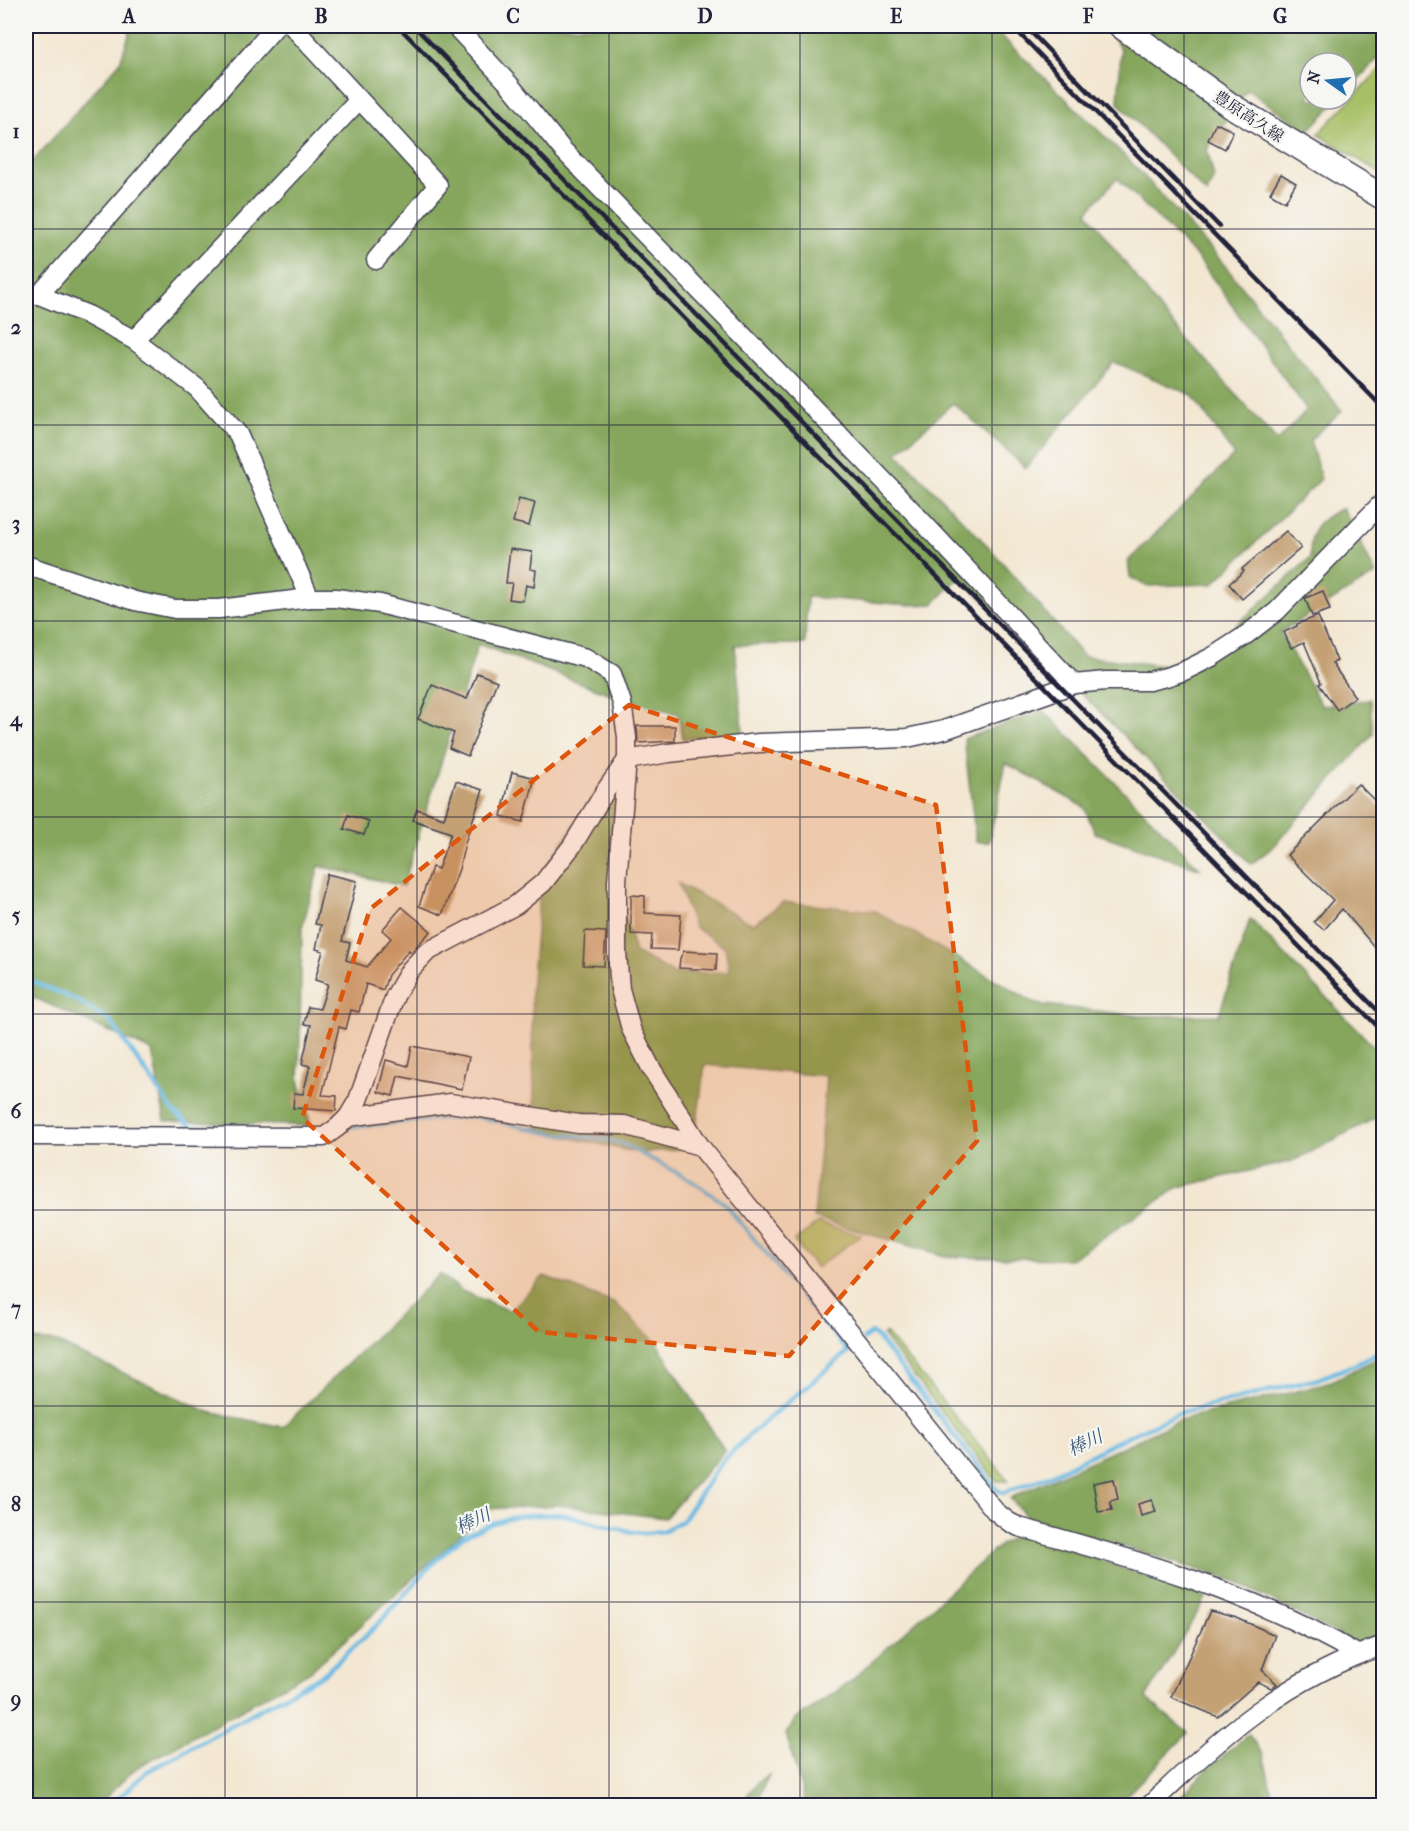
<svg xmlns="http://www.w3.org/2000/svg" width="1409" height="1831" viewBox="0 0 1409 1831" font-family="'IM FELL French Canon','Noto Serif JP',serif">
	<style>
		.green { fill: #a7c066; stroke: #647150; stroke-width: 1.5 }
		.forest { fill: #85a65b; stroke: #54644b; stroke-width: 1.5; fill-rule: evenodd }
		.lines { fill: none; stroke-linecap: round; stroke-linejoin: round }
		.stream { stroke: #68b9e3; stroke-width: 4.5 }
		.building { fill: #c4a074 }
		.minor-casing { stroke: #414052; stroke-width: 21 }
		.major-casing { stroke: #414052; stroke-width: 27 }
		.minor { stroke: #fff; stroke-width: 18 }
		.major { stroke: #fff; stroke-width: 24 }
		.rail { stroke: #22223b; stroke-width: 4.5 }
		.marked { fill: #de560e; fill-opacity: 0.2; stroke: #de560e; stroke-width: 4.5; stroke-dasharray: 12 8; stroke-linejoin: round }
		.grid { fill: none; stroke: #22223b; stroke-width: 1.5; stroke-opacity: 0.55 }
		.labels { text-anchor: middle; stroke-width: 4.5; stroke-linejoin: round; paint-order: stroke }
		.street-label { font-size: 16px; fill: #22223b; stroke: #f6f6f2 }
		.water-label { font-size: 18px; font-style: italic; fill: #3a5776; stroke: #f6f6f2 }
		.neatline { fill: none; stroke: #22223b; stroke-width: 2 }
		.grid-label { font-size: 20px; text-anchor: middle; font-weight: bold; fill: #22223b }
	</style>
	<rect width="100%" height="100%" fill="#f6f6f2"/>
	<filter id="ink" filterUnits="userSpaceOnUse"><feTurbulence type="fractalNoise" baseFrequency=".0167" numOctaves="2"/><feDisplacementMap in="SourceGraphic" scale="12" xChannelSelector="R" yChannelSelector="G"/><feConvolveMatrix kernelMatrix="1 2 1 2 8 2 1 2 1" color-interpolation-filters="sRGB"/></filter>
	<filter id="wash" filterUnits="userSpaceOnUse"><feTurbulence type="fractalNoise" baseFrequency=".008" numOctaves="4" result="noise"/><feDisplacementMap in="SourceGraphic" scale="24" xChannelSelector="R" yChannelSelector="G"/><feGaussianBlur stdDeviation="1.35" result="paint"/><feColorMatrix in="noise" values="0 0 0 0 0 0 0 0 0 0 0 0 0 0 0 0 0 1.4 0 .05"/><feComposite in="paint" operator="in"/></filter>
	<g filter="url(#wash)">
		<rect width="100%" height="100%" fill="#f3e7d2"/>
		<g class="green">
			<polygon points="1383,66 1383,175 1318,134"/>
			<polygon points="818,1223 861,1235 816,1268 794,1241"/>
			<polygon points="886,1333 1009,1481 996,1481 883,1336"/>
		</g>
		<g class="forest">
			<path d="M 132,26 L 991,26 L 1131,162 L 1217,256 L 1342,411 L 1310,440 L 1321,479 L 1213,584 L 1146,586 L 1130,577 L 1128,561 L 1234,455 L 1192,395 L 1114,362 L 1026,468 L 953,403 L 897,453 L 989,547 L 1083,656 L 1166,666 L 1185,657 L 1230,631 L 1310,558 C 1310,528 1316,520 1343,508 L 1376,574 L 1280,632 L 1322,706 L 1370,699 L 1373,734 L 1272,848 L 1251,864 L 1098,710 L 960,577 L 933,604 L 910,605 L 807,597 L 805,644 L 735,645 L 743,732 L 683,739 L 678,714 L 613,695 L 478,644 L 403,886 L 319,866 L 302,928 L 299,1080 L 311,1126 L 165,1121 L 152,1051 L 26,994 L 26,169 L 120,62 ZM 1117,178 L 1198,258 L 1307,410 L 1277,441 L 1159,308 L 1087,212 Z"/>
			<polygon points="1107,26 1383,26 1383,53 1346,92 1346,63 1310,63 1310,99 1339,99 1308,131 1247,90 1207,149 1214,177 1207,194 1118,103 1121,50"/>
			<polygon points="1043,710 1201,869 1095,833 1084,807 1006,763 989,842 976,842 964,739"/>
			<polygon points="618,760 609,860 635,952 673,973 729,972 725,947 694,927 678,883 753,924 783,902 876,911 1037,1004 1140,1016 1219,1015 1250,919 1383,1056 1383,1114 1293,1161 1179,1187 1071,1259 948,1257 814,1218 826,1076 705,1065 696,1129 679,1149 639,1153 535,1130 531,990 541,874"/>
			<polygon points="440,1274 462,1291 510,1311 544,1276 616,1304 657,1343 725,1451 665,1518 559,1505 489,1509 311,1671 136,1768 103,1800 100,1805 26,1805 26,1340 53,1341 209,1412 283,1427"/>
			<polygon points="1383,1356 1383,1635 1355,1643 1232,1580 1027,1517 1010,1498 1183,1419 1325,1384"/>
			<polygon points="1022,1532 1206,1598 1146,1698 1188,1733 1117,1805 806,1805 786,1734 795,1720 851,1681 1001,1544"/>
			<polygon points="1248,1734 1263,1754 1275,1805 1172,1805 1207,1770"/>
			<polygon points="769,1775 755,1805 739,1805 759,1781"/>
		</g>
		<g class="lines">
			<g class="stream">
				<polyline points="26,979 76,1000 110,1021 174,1112 192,1127 224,1128"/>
				<polyline points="346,1127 475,1116 550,1133 602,1139 623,1144 689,1179 724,1203 849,1352"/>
				<polyline points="864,1339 871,1333 877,1337 996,1489 1003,1493 1049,1476 1124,1438 1180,1413 1318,1379 1359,1363 1384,1350"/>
				<polyline points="114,1806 119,1798 146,1772 324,1674 376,1626 434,1562 462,1537 493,1523 519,1516 561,1514 632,1532 647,1533 663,1531 682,1521 720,1464 749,1435 850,1350"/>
			</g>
		</g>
		<g id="blocks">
			<g class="building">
				<polygon points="1216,123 1233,131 1225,149 1208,140"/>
				<polygon points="1281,174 1296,183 1285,202 1270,193"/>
				<polygon points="519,499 535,503 529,526 513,522"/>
				<polygon points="1286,531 1301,548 1242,599 1229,584 1244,571 1242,569"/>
				<polygon points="510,549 532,552 530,569 536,570 534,587 526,585 523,601 509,599 512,583 506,583"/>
				<polygon points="1323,591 1330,610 1312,616 1305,598"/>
				<polygon points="1318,616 1337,661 1332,663 1355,697 1337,710 1319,684 1321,683 1304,642 1291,648 1284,632 1297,626 1297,624"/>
				<polygon points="477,673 497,681 468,756 449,748 454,733 418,719 432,685 467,699"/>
				<polygon points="637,726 675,726 675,741 638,743"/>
				<polygon points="512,772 535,778 523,822 501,816"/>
				<polygon points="456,781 483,790 465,843 459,869 442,915 419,906 432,867 438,869 451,833 413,820 417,809 444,818"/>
				<polygon points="1358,784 1383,809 1383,957 1342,909 1324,930 1314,922 1333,900 1287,855"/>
				<polygon points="348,815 369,821 364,835 344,829"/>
				<polygon points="327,874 357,881 342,941 350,943 346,960 367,967 391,938 382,930 402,907 431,931 411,952 409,950 388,975 383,990 366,984 359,1012 351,1010 346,1029 339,1027 322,1095 337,1096 336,1111 293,1108 294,1093 303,1094 310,1066 302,1064 311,1025 304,1024 308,1007 320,1009 328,984 315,980 323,951 316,949 321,925 315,924"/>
				<polygon points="631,895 645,896 645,913 681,915 678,950 651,949 652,935 631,934"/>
				<polygon points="585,931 606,932 604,966 583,965"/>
				<polygon points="684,951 717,953 716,970 679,968 680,958"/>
				<polygon points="412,1046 469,1057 462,1089 398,1076 393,1096 378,1092 386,1060 408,1066"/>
				<polygon points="1114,1479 1118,1499 1110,1501 1112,1510 1098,1512 1093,1483"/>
				<polygon points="1152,1500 1156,1512 1141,1516 1138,1504"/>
				<polygon points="1210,1611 1237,1618 1275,1635 1262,1670 1277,1684 1271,1688 1258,1682 1218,1717 1171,1697"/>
			</g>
		</g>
	</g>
	<g filter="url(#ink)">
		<use href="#blocks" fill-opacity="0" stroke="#414052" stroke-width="1.5"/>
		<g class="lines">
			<g class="minor-casing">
				<g id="minor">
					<polyline points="292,26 438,185 376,260"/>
					<polyline points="455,26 509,84 562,149 889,486 1074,684"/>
					<polyline points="26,293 39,295 88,315 134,340 197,388 238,434 310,598"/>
					<polyline points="39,295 276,26"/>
					<polyline points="134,340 359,100"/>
					<path d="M 26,565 L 135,601 L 175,609 L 219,609 L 310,598 L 336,598 L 380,604 L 586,658 L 612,674 L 622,703 L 627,737 L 627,760 L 617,881 L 617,952 L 620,989 L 631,1029 L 651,1068 L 700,1146 L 995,1511 L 1009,1522 L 1019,1527 C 1135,1559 1253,1593 1357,1654"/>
					<polyline points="348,1117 450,1103 578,1124 624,1125 700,1146"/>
					<polyline points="26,1136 324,1137 338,1127 348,1117 358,1100 395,996 410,970 427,952 516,905 543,883 572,846 606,790 627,760 669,753 759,743 907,738 944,730 1074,684 1106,681 1149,681 1166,677 1184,671 1212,657 1246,635 1277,611 1384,501"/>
					<path d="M 1149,1806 C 1221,1736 1287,1678 1384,1645"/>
				</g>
			</g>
			<g class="major-casing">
				<polyline id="major" points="1121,26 1230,105 1384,198"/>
			</g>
			<use href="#minor" class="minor"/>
			<use href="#major" class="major"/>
			<g class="rail">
				<polyline points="398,26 1384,1033"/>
				<polyline points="414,26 1384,1017"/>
				<polyline points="1012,26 1384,409"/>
				<polyline points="1025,26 1219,226"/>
			</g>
		</g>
	</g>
	<path class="marked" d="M 629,705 L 936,805 L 977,1141 L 789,1356 L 539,1332 L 302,1118 L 370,909 Z"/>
	<path class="grid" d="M 225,26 L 225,1806M 417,26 L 417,1806M 609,26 L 609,1806M 800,26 L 800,1806M 992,26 L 992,1806M 1184,26 L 1184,1806M 26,229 L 1384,229M 26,425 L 1384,425M 26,621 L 1384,621M 26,817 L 1384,817M 26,1014 L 1384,1014M 26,1210 L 1384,1210M 26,1406 L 1384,1406M 26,1602 L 1384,1602"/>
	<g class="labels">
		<g class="street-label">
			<text transform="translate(1249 116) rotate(33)" y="6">豊原高久線</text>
		</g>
		<g class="water-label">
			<text transform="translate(1085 1443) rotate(-26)" y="6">棒川</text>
			<text transform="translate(473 1521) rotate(-25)" y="6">棒川</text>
		</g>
	</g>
	<rect width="1409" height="1831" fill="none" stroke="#f6f6f2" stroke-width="66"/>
	<g transform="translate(1328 81) rotate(285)"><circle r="28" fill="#f6f6f2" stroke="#a1a1a9" stroke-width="1.5"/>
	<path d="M0-4.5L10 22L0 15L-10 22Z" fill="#1f6fb2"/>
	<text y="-9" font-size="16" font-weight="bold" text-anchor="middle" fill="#22223b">N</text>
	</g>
	<rect x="33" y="33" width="1343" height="1765" class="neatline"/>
	<g class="grid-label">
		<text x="129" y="23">A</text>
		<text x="321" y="23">B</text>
		<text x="513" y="23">C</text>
		<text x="705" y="23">D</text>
		<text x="896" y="23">E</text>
		<text x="1088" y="23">F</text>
		<text x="1280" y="23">G</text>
		<text x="16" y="138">1</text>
		<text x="16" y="334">2</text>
		<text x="16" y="530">3</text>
		<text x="16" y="726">4</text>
		<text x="16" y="922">5</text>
		<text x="16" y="1118">6</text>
		<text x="16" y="1315">7</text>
		<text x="16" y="1511">8</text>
		<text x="16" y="1707">9</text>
	</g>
</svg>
